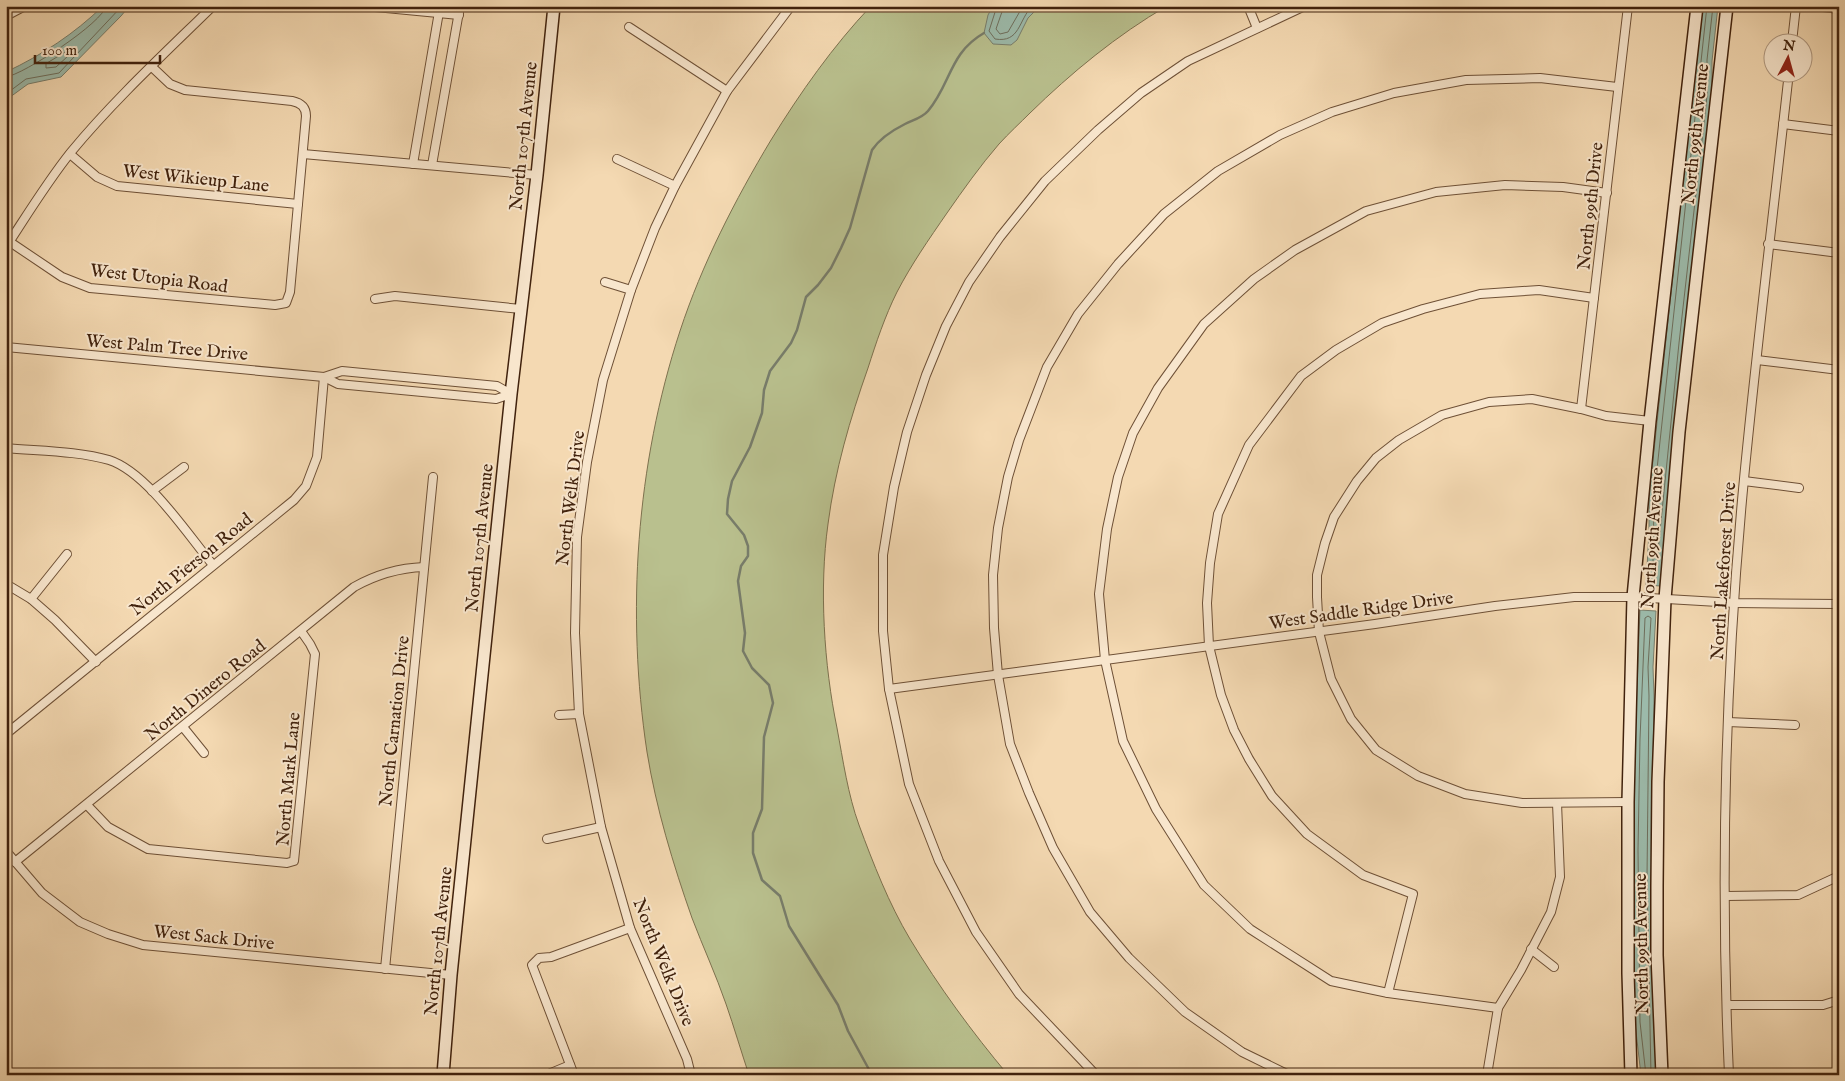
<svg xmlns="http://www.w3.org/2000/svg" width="1845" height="1081" viewBox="0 0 1845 1081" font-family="'IM FELL English',serif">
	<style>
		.green { fill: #b9c08e; stroke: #7d714e }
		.water { fill: #9cbaaa; stroke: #787d6b }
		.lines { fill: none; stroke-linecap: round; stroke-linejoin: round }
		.shore { stroke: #6e6e5c; stroke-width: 1 }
		.stream { stroke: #787d6b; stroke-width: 2.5 }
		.street-casing { stroke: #6e5036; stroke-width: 10 }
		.secondary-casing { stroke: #41220d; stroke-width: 14 }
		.street { stroke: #f8e6cd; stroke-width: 8 }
		.secondary { stroke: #f8e6cd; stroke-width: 11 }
		.labels { text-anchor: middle; stroke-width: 4; stroke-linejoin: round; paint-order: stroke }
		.street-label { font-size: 18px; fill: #41220d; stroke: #f8e6cd }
	</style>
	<rect width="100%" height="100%" fill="#f4d9b2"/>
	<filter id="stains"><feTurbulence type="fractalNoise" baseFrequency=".004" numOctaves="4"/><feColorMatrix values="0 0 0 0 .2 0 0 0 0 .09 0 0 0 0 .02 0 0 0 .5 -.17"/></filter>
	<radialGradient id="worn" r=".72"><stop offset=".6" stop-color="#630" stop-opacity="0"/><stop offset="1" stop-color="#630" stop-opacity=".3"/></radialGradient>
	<path class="green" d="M 871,6 L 1167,6 C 1117,35 1071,73 1030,113 C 1020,123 1009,133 999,144 C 980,166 963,190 947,213 C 929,239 911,265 897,292 C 885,316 876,343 868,368 C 850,419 835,470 828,524 C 819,588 824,665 837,728 C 843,760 848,795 859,825 C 873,863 889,904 910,939 C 939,987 972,1032 1008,1075 L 749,1075 C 741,1051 734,1027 726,1004 C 716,975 703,947 692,918 C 673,864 656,808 647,752 C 626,613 636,465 680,331 C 702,264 735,200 771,140 C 800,93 833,46 871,6 Z"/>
	<g class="water">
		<path d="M 103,6 L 127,7 L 126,10 L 121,16 L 61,77 L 28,84 L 6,100 L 6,72 C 42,55 74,34 103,6 Z"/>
		<polygon points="993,6 1040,6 1028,18 1017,40 1011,45 993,44 984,33 988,15"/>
		<polygon points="1702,6 1718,6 1712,61 1712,96 1684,344 1660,586 1646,585 1649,532 1649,497"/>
		<polygon points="1640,610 1656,611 1653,667 1654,696 1653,771 1653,979 1656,1075 1641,1075 1635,1023 1633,850 1635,739"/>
	</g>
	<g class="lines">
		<g class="shore">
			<path d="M 997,6 L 989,31 L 995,39 C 1020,43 1018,21 1032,6"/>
			<polyline points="1004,6 996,29 1000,34 1008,32 1023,6"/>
			<polyline points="1707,6 1654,497 1653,561 1655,564 1657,561 1679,343 1707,96 1707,60 1713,6"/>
			<polygon points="66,52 68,56 56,67 46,68 46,64"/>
			<path d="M 6,77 C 23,75 104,22 106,6"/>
			<polyline points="6,94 26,79 59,73 122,6"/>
			<polyline points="1646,1075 1640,1022 1638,850 1640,739 1645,618 1648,616 1651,618 1648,667 1649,696 1647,877 1651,1075"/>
		</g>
		<path class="stream" d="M 872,1075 L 848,1031 L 838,1005 L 789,926 L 780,896 L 762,880 L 753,853 L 753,833 L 762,809 L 764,737 L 773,703 L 769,685 L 752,668 L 743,651 L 745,633 L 738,581 L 741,566 L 748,556 L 748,546 L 744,535 L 727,514 L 728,499 L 732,481 L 750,447 L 762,413 L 764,390 L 770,371 L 791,343 L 797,330 L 806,297 L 818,285 L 831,268 L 841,248 L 850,228 L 872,150 C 880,138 891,131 905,124 C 913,120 922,118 928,111 C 951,84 949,53 984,33"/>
		<g class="street-casing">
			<g id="street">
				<polyline points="365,6 459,15"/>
				<polyline points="1248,6 1257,28"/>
				<polyline points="1815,6 1839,9"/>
				<polyline points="6,16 25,6"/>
				<polyline points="629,27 727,91"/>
				<polyline points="1792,42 1796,6"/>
				<polyline points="1783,124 1839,131"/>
				<polyline points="70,154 97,177 117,186 298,204"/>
				<polyline points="303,154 537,175"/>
				<polyline points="617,159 675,186"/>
				<polyline points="413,164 440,6"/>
				<polyline points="432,165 460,6"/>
				<path d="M 10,242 L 62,277 L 90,288 L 275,305 L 286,303 L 290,292 L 306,116 C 306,107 301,103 292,101 L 185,90 L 170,84 L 152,67"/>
				<polyline points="1768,244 1839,253"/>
				<path d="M 6,247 C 27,215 47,182 71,152 C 114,100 165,53 213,6"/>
				<polyline points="605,282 631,290 603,380 587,462 577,537 575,633 579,714 601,827 630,928 687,1059 691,1075"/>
				<polyline points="631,290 655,228 675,186 727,91 791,6"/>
				<polyline points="375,299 395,296 521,309"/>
				<polyline points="6,347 324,377 338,384 496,399 511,394"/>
				<polyline points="1757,360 1839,370"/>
				<polyline points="324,377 342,371 497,386 511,394"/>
				<polyline points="1581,409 1628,6"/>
				<path d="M 6,448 C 38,451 79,451 109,460 C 147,472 188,535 213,565"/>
				<polyline points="1744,481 1799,488"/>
				<polyline points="152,491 184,467"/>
				<polyline points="6,584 31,599 55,620 96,662"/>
				<polyline points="31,599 67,554"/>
				<polyline points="889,689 1375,624 1495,606 1574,597 1633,597 1735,603 1839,604"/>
				<polyline points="559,715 579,714"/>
				<polyline points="1728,722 1795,725"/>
				<polyline points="183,727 204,753"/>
				<polyline points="6,734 294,500 306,486 317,457 324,377"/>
				<polyline points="1628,802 1522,803 1465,794 1418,776 1376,750 1351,719 1331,679 1319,632 1317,597 1317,575 1325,543 1334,517 1357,481 1376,458 1399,440 1442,415 1489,402 1532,399 1581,409 1606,416 1650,421"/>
				<polyline points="87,805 108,827 148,849 287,863 294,861 315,654 310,644 301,631"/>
				<polyline points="547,839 601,827"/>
				<polyline points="6,851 42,893 80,922 108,934 143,945 451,975"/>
				<path d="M 15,862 L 354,587 C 377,574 398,568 424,567"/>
				<polyline points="1726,896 1798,895 1839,876"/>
				<polyline points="1531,949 1554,967"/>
				<polyline points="385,969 433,477"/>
				<polyline points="1388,993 1413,894 1363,875 1307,834 1272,796 1249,759 1234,730 1221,695 1209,646 1207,603 1210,563 1218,514 1249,445 1301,376 1336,350 1382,323 1423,309 1480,294 1539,290 1594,298"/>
				<polyline points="1727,1005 1823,1005 1839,1000"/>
				<polyline points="1498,1008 1388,993 1331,981 1250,929 1204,885 1156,809 1123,741 1105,660 1099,594 1107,529 1118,477 1133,433 1158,388 1204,324 1254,279 1295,250 1366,211 1436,192 1505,185 1563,187 1607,193"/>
				<polyline points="546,1075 570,1065"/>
				<polyline points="574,1075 532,965 539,958 551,957 630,928"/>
				<polyline points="1096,1075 1019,994 976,932 939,861 909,784 889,689 883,631 883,555 894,487 907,432 926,375 946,326 969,282 1000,237 1045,181 1098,130 1141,93 1188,61 1305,6"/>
				<polyline points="1289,1075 1242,1052 1185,1012 1129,958 1090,912 1053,848 1029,793 1010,744 998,675 994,628 993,575 998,528 1008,477 1019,440 1047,367 1078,314 1118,264 1164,214 1218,171 1280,135 1332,112 1394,93 1466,80 1540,78 1617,87"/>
				<polyline points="1487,1075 1498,1008 1521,970 1551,912 1560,877 1557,803"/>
				<path d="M 1729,1075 C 1720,877 1725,677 1744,479 C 1757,343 1774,208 1789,72"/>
			</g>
		</g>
		<g class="secondary-casing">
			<g id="secondary">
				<polyline points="443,1075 451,975 511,394 537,175 554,6"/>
				<polyline points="1631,1075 1628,973 1628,802 1633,597 1650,421 1697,6"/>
				<polyline points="1662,1075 1657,955 1657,886 1658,782 1665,599 1679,432 1727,6"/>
			</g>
		</g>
		<use href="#street" class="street"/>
		<use href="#secondary" class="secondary"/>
	</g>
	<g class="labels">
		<g class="street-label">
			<text transform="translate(1695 134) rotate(-84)" y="6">North 99th Avenue</text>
			<text transform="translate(523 136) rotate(-84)" y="6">North 107th Avenue</text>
			<text transform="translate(196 178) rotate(6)" y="6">West Wikieup Lane</text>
			<text transform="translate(1590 206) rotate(-84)" y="6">North 99th Drive</text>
			<text transform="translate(159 278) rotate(7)" y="6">West Utopia Road</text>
			<text transform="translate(167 347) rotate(5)" y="6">West Palm Tree Drive</text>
			<text transform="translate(570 498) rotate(-83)" y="6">North Welk Drive</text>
			<text transform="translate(479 538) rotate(-84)" y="6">North 107th Avenue</text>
			<text transform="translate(1652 538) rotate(-86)" y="6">North 99th Avenue</text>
			<text transform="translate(191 564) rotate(-39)" y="6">North Pierson Road</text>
			<text transform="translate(1723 571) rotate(-86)" y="6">North Lakeforest Drive</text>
			<text transform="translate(1361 610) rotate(-8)" y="6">West Saddle Ridge Drive</text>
			<text transform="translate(205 690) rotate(-39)" y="6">North Dinero Road</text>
			<text transform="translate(394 721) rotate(-84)" y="6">North Carnation Drive</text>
			<text transform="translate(288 779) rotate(-85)" y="6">North Mark Lane</text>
			<text transform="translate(214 937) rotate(6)" y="6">West Sack Drive</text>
			<text transform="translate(438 941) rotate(-84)" y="6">North 107th Avenue</text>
			<text transform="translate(1641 944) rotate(-91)" y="6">North 99th Avenue</text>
			<text transform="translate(664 962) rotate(68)" y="6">North Welk Drive</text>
		</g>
	</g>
	<rect width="1845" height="1081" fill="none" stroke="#f4d9b2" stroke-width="25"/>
	<rect x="8" y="8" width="1830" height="1066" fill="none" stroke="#41220d" stroke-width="2.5"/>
	<rect x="12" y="12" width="1820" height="1056" fill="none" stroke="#41220d"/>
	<g transform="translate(1788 58) rotate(6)"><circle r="24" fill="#f8e6cd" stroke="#af9880"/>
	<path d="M0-4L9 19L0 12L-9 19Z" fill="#8f2418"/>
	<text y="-8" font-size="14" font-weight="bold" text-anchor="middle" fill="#41220d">N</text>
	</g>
	<path d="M35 55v8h125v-8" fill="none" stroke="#41220d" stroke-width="2.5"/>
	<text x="42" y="55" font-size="15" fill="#41220d" stroke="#f8e6cd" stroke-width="4" paint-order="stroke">100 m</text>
	<rect width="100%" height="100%" filter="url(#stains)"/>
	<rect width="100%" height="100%" fill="url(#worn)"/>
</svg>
